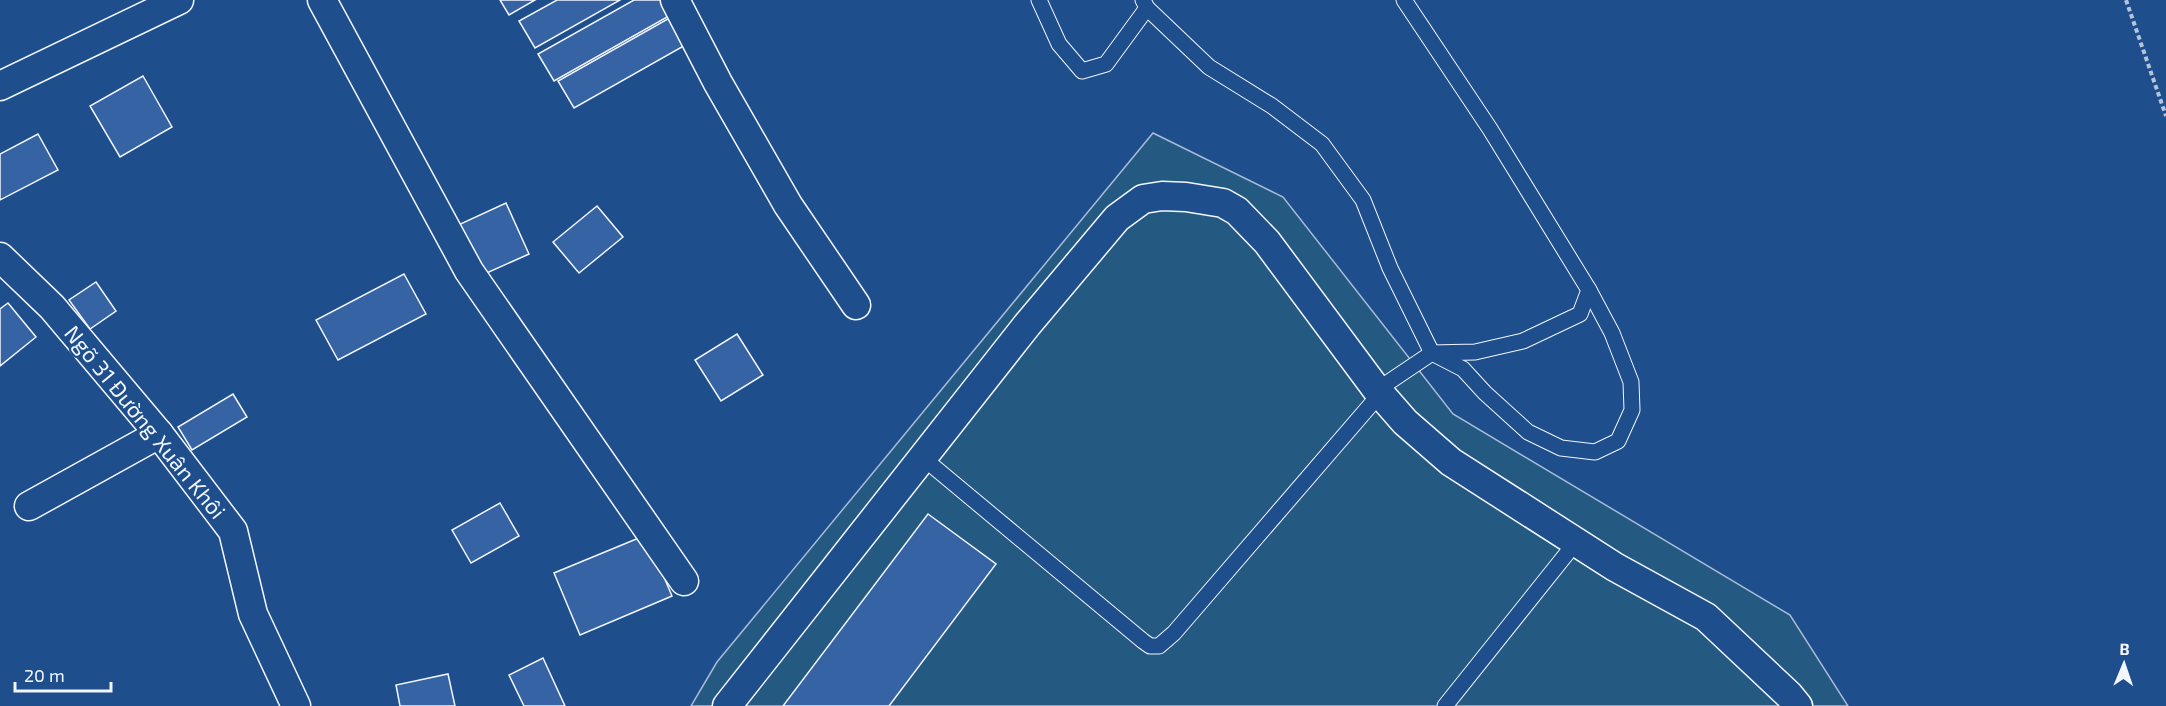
<svg xmlns="http://www.w3.org/2000/svg" width="2166" height="706" viewBox="0 0 2166 706" font-family="'Exo 2',sans-serif">
	<style>
		.green { fill: #245a82; stroke: #a8bbd7; stroke-width: 1.5 }
		.building { fill: #3563a3; stroke: #f2f6ff; stroke-width: 1.5 }
		.lines { fill: none; stroke-linecap: round; stroke-linejoin: round }
		.lane-casing { stroke: #f2f6ff; stroke-width: 17 }
		.street-casing { stroke: #f2f6ff; stroke-width: 31 }
		.path { stroke: #b3c4dc; stroke-width: 4; stroke-dasharray: 4.5 3; stroke-linecap: butt }
		.lane { stroke: #1f4e8c; stroke-width: 15 }
		.street { stroke: #1f4e8c; stroke-width: 28 }
		.labels { text-anchor: middle; stroke-width: 4.5; stroke-linejoin: round; paint-order: stroke }
		.street-label { font-size: 22px; fill: #f2f6ff; stroke: #1f4e8c }
	</style>
	<rect width="100%" height="100%" fill="#1f4e8c"/>
	<polygon class="green" points="1153,133 1283,197 1453,414 1790,615 1848,706 691,706 717,662"/>
	<g class="building">
		<polygon points="500,0 535,0 509,15"/>
		<polygon points="557,0 620,0 535,48 519,21"/>
		<polygon points="634,0 660,0 669,16 554,81 538,54"/>
		<polygon points="673,16 689,43 574,108 558,81"/>
		<polygon points="143,76 172,127 120,157 90,106"/>
		<polygon points="38,134 58,170 0,200 0,154"/>
		<polygon points="506,203 529,254 480,276 456,226"/>
		<polygon points="597,206 623,237 579,273 553,242"/>
		<polygon points="404,274 426,314 338,360 316,320"/>
		<polygon points="96,282 116,311 90,329 69,300"/>
		<polygon points="8,303 36,337 0,366 0,309"/>
		<polygon points="737,334 763,375 721,401 695,360"/>
		<polygon points="233,394 247,417 192,450 178,427"/>
		<polygon points="500,503 519,536 471,563 452,530"/>
		<polygon points="928,514 996,564 889,706 783,706"/>
		<polygon points="646,535 672,596 580,635 554,573"/>
		<polygon points="543,658 565,706 524,706 509,675"/>
		<polygon points="448,674 455,706 400,706 396,685"/>
	</g>
	<g class="lines">
		<g class="lane-casing">
			<g id="lane">
				<polyline points="1039,0 1059,44 1082,71 1106,64 1147,8"/>
				<polyline points="1143,0 1147,8 1209,67 1272,106 1322,144 1363,200 1390,268 1432,353 1463,369 1485,393 1528,432 1561,448 1595,452 1618,441 1632,410 1631,382 1612,333 1589,290"/>
				<polyline points="1377,390 1432,353 1475,352 1523,341 1580,314 1589,290 1490,129 1404,0"/>
				<polyline points="922,457 1143,641 1150,646 1159,646 1174,633 1380,394"/>
				<polyline points="1445,706 1576,542"/>
			</g>
		</g>
		<g class="street-casing">
			<g id="street">
				<polyline points="322,0 469,271 684,581"/>
				<polyline points="675,0 718,83 788,205 856,305"/>
				<polyline points="0,86 179,0"/>
				<polyline points="0,257 52,307 159,434 233,531 253,614 296,706"/>
				<polyline points="29,506 159,434"/>
				<polyline points="727,706 1027,325 1117,218 1143,199 1162,196 1186,197 1223,203 1237,211 1267,242 1377,390 1405,422 1451,462 1615,567 1706,617 1789,695 1798,706"/>
			</g>
		</g>
		<polyline class="path" points="2126,0 2166,116"/>
		<use href="#lane" class="lane"/>
		<use href="#street" class="street"/>
	</g>
	<g class="labels">
		<g class="street-label">
			<text transform="translate(145 422) rotate(51)" y="8">Ngõ 31 Đường Xuân Khôi</text>
		</g>
	</g>
	<g transform="translate(2124 664) rotate(2)" stroke="#1f4e8c" stroke-width="4.5" paint-order="stroke">
	<path d="M0-4.5L10 22L0 15L-10 22Z" fill="#f2f6ff"/>
	<text y="-9" font-size="16" font-weight="bold" text-anchor="middle" fill="#f2f6ff">B</text>
	</g>
	<path d="M15 682v9h96v-9" fill="none" stroke="#f2f6ff" stroke-width="3"/>
	<text x="24" y="682" font-size="18" fill="#f2f6ff" stroke="#1f4e8c" stroke-width="4.5" paint-order="stroke">20 m</text>
</svg>
